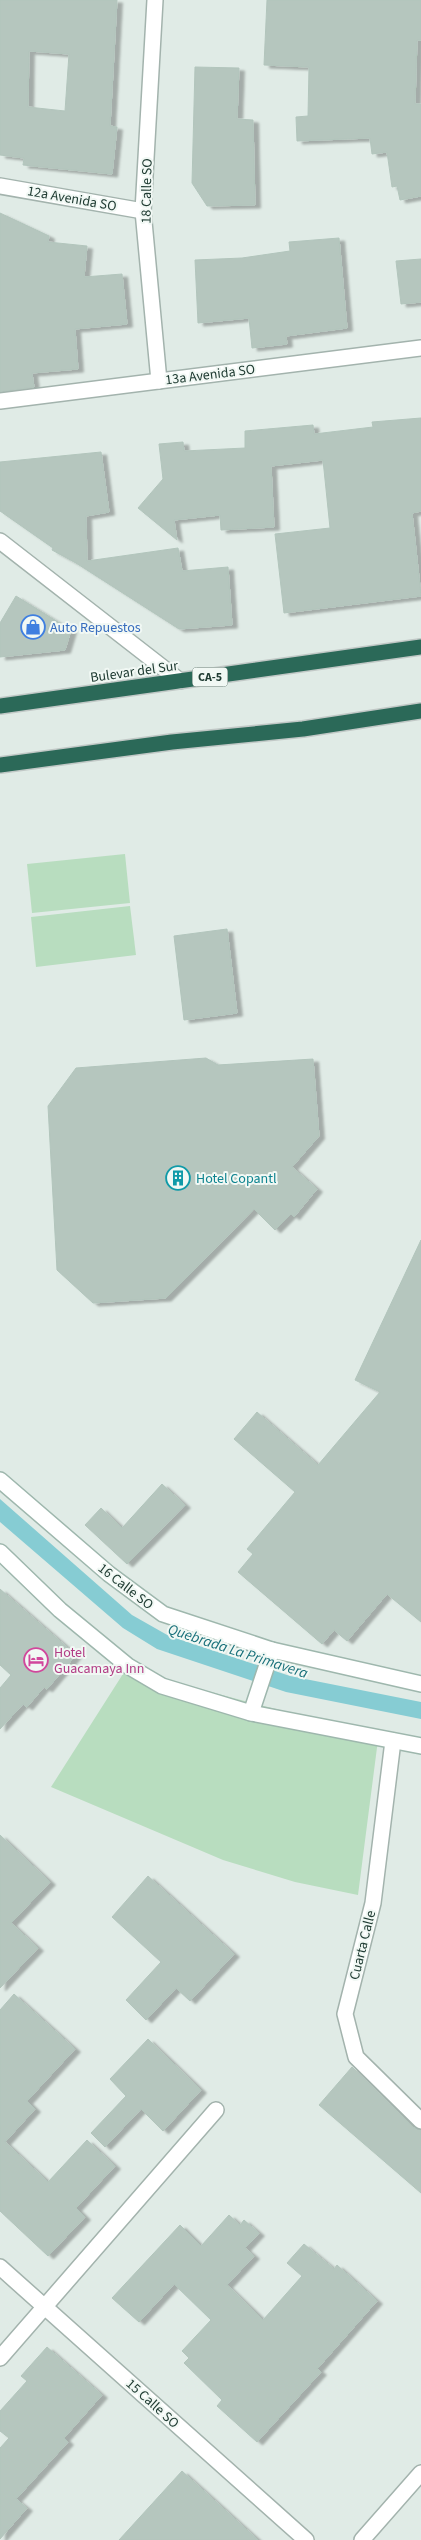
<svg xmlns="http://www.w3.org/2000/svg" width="421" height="2540" viewBox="0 0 421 2540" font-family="'Source Sans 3',sans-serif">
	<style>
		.green { fill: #b8ddbf }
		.water { fill: #86ccd3 }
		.building { fill: #b5c6be; stroke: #b2c5bc; fill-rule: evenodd; filter: url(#shadow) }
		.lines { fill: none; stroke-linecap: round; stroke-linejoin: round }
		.street-casing { stroke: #a3b3ad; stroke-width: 18 }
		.secondary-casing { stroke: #9eb7ad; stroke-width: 18 }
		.highway-casing { stroke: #c1c8c6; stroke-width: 18 }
		.street { stroke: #fff; stroke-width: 15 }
		.secondary { stroke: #fff; stroke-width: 15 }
		.highway { stroke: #2b6958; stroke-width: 15 }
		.labels { text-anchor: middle; stroke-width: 4; stroke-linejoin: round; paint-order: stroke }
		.shield { fill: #f1f8f4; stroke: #5f746d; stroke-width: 1 }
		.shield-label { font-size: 12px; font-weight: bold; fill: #203c33 }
		.street-label { font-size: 14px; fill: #203c33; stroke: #f1f8f4 }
		.shop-label { font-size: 14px; fill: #366cbe; stroke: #f1f8f4; text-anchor: start }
		.culture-label { font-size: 14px; fill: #0d838f; stroke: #f1f8f4; text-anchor: start }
		.hotel-label { font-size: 14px; fill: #b23c85; stroke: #f1f8f4; text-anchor: start }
		.water-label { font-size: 15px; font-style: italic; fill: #19707a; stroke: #f1f8f4 }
	</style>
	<defs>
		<filter id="shadow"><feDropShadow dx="5.5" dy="3" stdDeviation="1" flood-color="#0004"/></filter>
	</defs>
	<rect width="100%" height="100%" fill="#e0ebe6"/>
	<g class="green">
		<polygon points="125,854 130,903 32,913 27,864"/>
		<polygon points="130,906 136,955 36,967 31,917"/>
		<path d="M 128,1666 C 211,1695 294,1714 379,1732 L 358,1895 L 295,1882 L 223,1860 L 51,1787 Z"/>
	</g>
	<polygon class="water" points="0,1499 132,1615 169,1636 290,1676 421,1702 421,1719 286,1692 157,1649 123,1628 0,1522"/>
	<g class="building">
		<path d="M 0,0 L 117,0 L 110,126 L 117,127 L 112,174 L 23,165 L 24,158 L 0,155 ZM 29,51 L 69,54 L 65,111 L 28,107 Z"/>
		<polygon points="267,0 421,0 421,40 417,40 415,104 421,104 421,196 400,200 397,186 392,187 387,152 372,154 370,138 297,141 296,117 308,116 309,67 264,65"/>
		<polygon points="195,67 239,68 237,119 253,120 255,205 207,206 192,183"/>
		<polygon points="0,213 49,236 48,242 87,246 84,277 122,274 127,324 75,329 78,369 32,373 34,387 0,392"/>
		<polygon points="339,238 347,328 286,336 287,344 252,348 249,318 198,323 195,260 242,258 290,251 289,242"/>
		<polygon points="421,259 421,302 401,304 396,261"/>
		<polygon points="421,418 421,511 412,513 421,596 284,613 275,534 330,528 323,460 271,466 274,527 221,530 220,515 174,520 177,540 138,508 163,479 159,444 183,442 184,451 245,448 245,431 313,425 314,434 373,427 372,422"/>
		<polygon points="101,452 109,512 86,516 87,561 178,548 182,571 228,567 232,625 179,629 76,563 52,550 53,548 0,511 0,462"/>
		<polygon points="16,596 71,630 65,650 0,657 0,623"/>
		<polygon points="227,929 237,1013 184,1020 174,936"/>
		<polygon points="206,1058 218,1065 313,1059 319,1136 292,1167 317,1189 294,1217 291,1214 275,1230 254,1209 166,1298 93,1303 57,1270 48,1106 76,1068"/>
		<polygon points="421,1240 421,1622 387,1594 347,1641 334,1630 322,1644 238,1572 253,1554 247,1549 295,1492 234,1439 257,1412 318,1465 380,1392 355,1380"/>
		<polygon points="162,1484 185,1505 127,1564 85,1525 101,1508 122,1528"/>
		<polygon points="0,1589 76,1655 47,1689 44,1687 27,1707 23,1704 0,1729 0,1688 11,1675 0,1665"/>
		<polygon points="0,1835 50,1882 11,1923 38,1948 0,1988"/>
		<polygon points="148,1876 234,1954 190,2001 176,1988 146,2020 126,2000 161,1962 112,1917"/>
		<polygon points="14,1994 75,2049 27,2101 35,2109 5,2142 48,2182 87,2140 115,2166 76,2208 85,2217 48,2256 0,2211 0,2010"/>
		<polygon points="148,2039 201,2090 163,2131 141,2109 105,2147 91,2133 126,2096 110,2079"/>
		<polygon points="352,2067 414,2128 421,2130 421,2193 319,2105"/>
		<polygon points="229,2215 240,2225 244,2220 259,2233 245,2248 254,2256 227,2285 263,2320 302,2276 287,2263 304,2244 334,2269 337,2265 377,2301 317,2369 321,2372 257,2442 217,2406 222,2400 184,2363 189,2358 182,2351 211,2320 174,2284 139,2322 112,2298 180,2225 201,2246"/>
		<polygon points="47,2347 102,2395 64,2438 68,2442 16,2499 27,2508 0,2539 0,2448 9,2438 0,2431 0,2411 27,2381 21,2376"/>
		<polygon points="182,2471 258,2540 119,2540"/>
	</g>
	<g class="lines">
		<g class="street-casing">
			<g id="street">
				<polyline points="155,0 143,211 159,381"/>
				<polyline points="0,186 143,211"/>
				<polyline points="0,401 421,348"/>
				<polyline points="0,541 180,681"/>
				<polyline points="393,1741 373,1903 345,2014 356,2057 421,2121"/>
				<polyline points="0,2267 306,2540"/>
				<polyline points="0,2358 216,2110"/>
				<polyline points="362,2540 421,2473"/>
			</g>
		</g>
		<g class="secondary-casing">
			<g id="secondary">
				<polyline points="0,1480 109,1574 163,1614 272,1650 421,1684"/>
				<polyline points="0,1552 60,1610 128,1666 162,1686 251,1713 421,1746"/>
				<polyline points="251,1713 272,1650"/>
			</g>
		</g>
		<g class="highway-casing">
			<g id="highway">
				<polyline points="0,706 421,647"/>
				<polyline points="0,765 172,742 303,729 421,711"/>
			</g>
		</g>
		<use href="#street" class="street"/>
		<use href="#secondary" class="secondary"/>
		<use href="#highway" class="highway"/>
	</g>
	<defs>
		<g id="shop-ring" transform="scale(1.25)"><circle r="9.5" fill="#f1f8f4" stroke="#3f7fe0" stroke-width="1.5"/><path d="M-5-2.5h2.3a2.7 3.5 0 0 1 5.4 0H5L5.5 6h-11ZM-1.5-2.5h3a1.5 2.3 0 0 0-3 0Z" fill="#3f7fe0"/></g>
		<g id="building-ring" transform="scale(1.25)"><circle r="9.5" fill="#f1f8f4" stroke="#0f9aa8" stroke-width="1.5"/><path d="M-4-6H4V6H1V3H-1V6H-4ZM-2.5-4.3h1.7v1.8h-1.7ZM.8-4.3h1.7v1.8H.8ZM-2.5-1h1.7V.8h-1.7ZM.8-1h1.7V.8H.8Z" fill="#0f9aa8"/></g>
		<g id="hotel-ring" transform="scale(1.25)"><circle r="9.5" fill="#f1f8f4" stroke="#d1479c" stroke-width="1.5"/><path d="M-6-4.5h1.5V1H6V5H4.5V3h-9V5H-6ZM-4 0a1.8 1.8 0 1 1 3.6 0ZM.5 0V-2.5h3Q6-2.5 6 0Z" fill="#d1479c"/></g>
	</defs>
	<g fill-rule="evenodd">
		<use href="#shop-ring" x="33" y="627"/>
		<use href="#building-ring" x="178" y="1178"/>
		<use href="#hotel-ring" x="36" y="1660"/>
	</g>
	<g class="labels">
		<rect class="shield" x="192.5" y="667.5" width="35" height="19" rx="4"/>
		<g class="shield-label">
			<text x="210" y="681">CA-5</text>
		</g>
		<g class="street-label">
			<text transform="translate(146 191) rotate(-89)" y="5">18 Calle SO</text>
			<text transform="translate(72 198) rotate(10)" y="5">12a Avenida SO</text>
			<text transform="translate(210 374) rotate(-7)" y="5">13a Avenida SO</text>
			<text transform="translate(134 671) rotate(-8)" y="5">Bulevar del Sur</text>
			<text transform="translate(126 1586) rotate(38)" y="5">16 Calle SO</text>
			<text transform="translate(362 1945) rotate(-76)" y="5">Cuarta Calle</text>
			<text transform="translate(153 2403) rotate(42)" y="5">15 Calle SO</text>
		</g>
		<g class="shop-label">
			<text x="50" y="632">Auto Repuestos</text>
		</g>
		<g class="culture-label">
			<text x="196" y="1183">Hotel Copantl</text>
		</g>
		<g class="hotel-label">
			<text x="54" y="1657">Hotel<tspan x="54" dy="16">Guacamaya Inn</tspan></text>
		</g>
		<g class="water-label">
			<text transform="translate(238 1651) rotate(18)" y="5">Quebrada La Primavera</text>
		</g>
	</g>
</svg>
